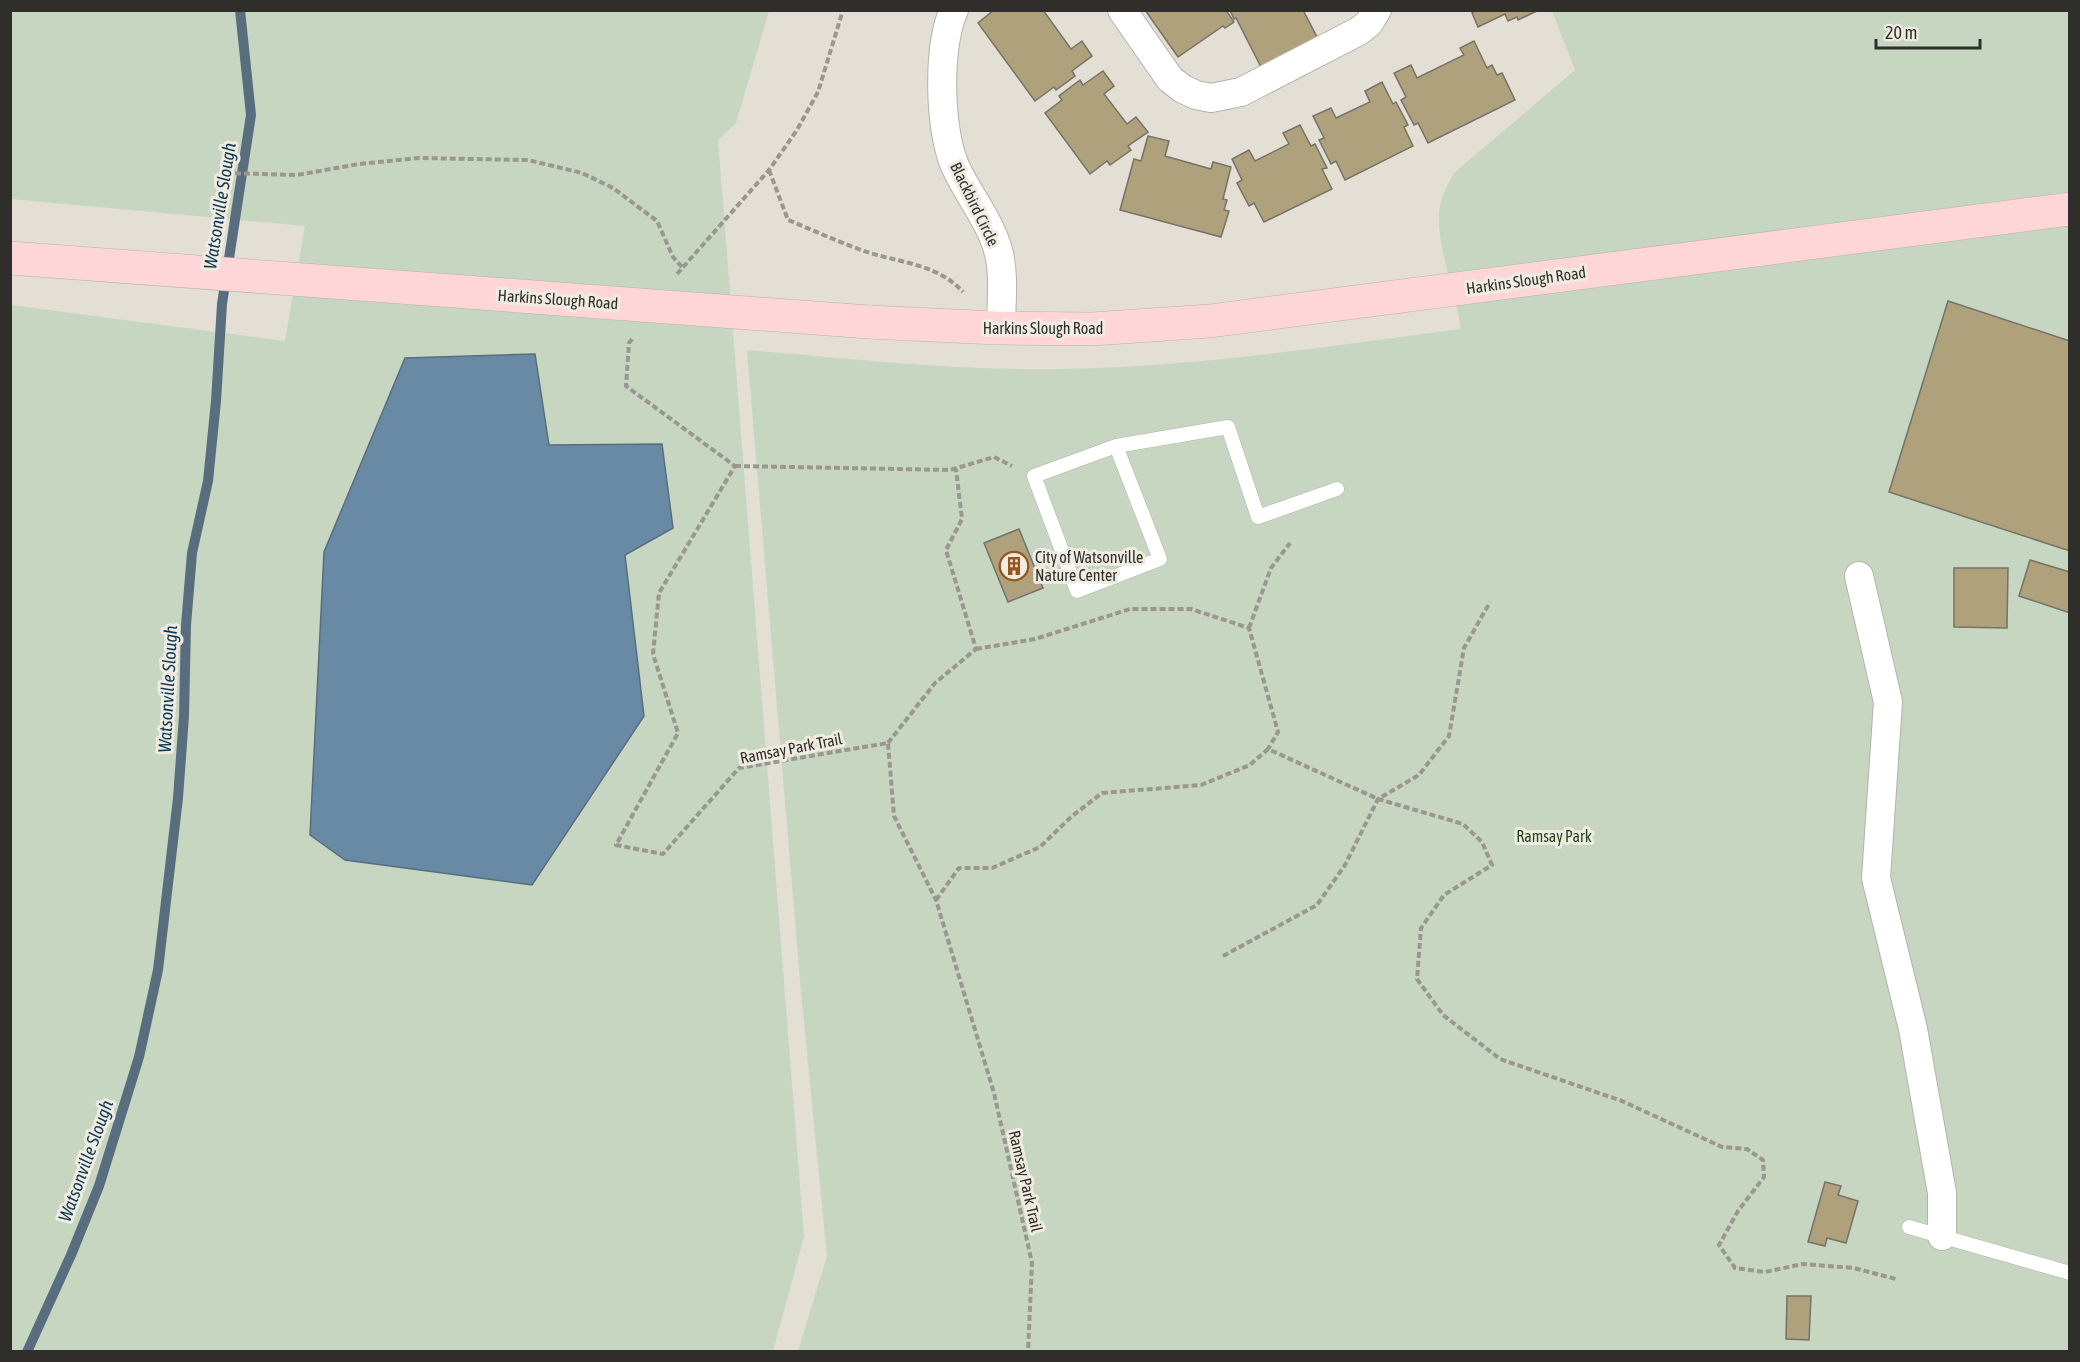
<svg xmlns="http://www.w3.org/2000/svg" width="2080" height="1362" viewBox="0 0 2080 1362" font-family="'Asap Condensed',sans-serif">
	<style>
		.green { fill: #c6d6c1 }
		.water { fill: #698aa4; stroke: #586e7f; stroke-width: 1.5 }
		.lines { fill: none; stroke-linecap: round; stroke-linejoin: round }
		.stream { stroke: #586e7f; stroke-width: 10 }
		.building { fill: #aea17c; stroke: #757269; stroke-width: 1.5 }
		.lane-casing { stroke: #b5b2a8; stroke-width: 15 }
		.street-casing { stroke: #b5b2a8; stroke-width: 30 }
		.secondary-casing { stroke: #b5b2a8; stroke-width: 34 }
		.path { stroke: #99978f; stroke-width: 4; stroke-dasharray: 6 3; stroke-linecap: butt }
		.lane { stroke: #fff; stroke-width: 14 }
		.street { stroke: #fff; stroke-width: 28 }
		.secondary { stroke: #fed6d8; stroke-width: 33 }
		.secondary-bridge-casing { stroke: #b5b2a8; stroke-width: 34; stroke-linecap: butt }
		.secondary-bridge { stroke: #fed6d8; stroke-width: 33 }
		.labels { text-anchor: middle; stroke-width: 6; stroke-linejoin: round; paint-order: stroke }
		.street-label { font-size: 16px; fill: #2f2e2a; stroke: #f0ece2 }
		.poi-label { font-size: 16px; fill: #2f2e2a; stroke: #f0ece2; text-anchor: start }
		.park-label { font-size: 16px; fill: #234618; stroke: #f0ece2 }
		.water-label { font-size: 18px; font-style: italic; fill: #0d3652; stroke: #f0ece2 }
	</style>
	<rect width="100%" height="100%" fill="#e3dfd4"/>
	<g class="green">
		<polygon points="10,11 769,11 736,123 718,140 804,1237 773,1351 11,1351 11,305 285,341 305,226 11,199"/>
		<path d="M 1552,11 L 2069,11 L 2069,1351 L 798,1351 L 827,1256 L 801,992 L 747,350 C 852,359 958,371 1064,369 C 1197,367 1329,346 1461,329 C 1456,294 1437,247 1439,213 C 1440,199 1447,186 1454,173 L 1575,70 Z"/>
	</g>
	<polygon class="water" points="535,354 549,445 662,444 673,528 625,555 644,716 532,885 345,860 310,835 324,552 405,358"/>
	<g class="lines">
		<polyline class="stream" points="27,1352 71,1255 99,1186 139,1057 158,970 178,798 184,716 186,625 192,553 208,481 216,401 222,304 251,115 240,10"/>
	</g>
	<g class="building">
		<polygon points="994,10 1043,10 1071,49 1082,41 1092,56 1072,71 1075,76 1056,90 1054,87 1035,101 978,23"/>
		<polygon points="1145,10 1226,10 1234,22 1225,28 1223,26 1178,57"/>
		<polygon points="1230,10 1303,10 1318,39 1261,67 1236,18 1234,19"/>
		<polygon points="1539,10 1518,20 1517,17 1508,21 1505,14 1478,27 1472,13 1476,10"/>
		<polygon points="1474,41 1487,68 1492,65 1497,75 1502,73 1515,100 1428,143 1418,123 1414,125 1401,100 1406,97 1394,73 1411,65 1417,78 1464,55 1460,48"/>
		<polygon points="1103,71 1114,86 1104,94 1127,124 1136,117 1148,132 1128,146 1131,150 1110,165 1107,161 1090,174 1045,113 1062,100 1059,96 1080,80 1083,85"/>
		<polygon points="1382,82 1393,104 1396,102 1408,125 1404,127 1413,146 1345,180 1336,161 1331,164 1319,140 1324,138 1313,116 1331,108 1336,118 1370,102 1365,91"/>
		<polygon points="1300,125 1311,146 1315,144 1327,168 1322,169 1332,189 1264,222 1254,203 1249,206 1237,183 1242,180 1232,159 1249,150 1255,161 1289,144 1283,133"/>
		<polygon points="1148,136 1169,141 1165,156 1211,169 1213,162 1231,167 1223,199 1227,200 1224,210 1229,211 1221,237 1120,210 1134,159 1141,161"/>
		<polygon points="1948,301 2070,341 2070,551 1889,492"/>
		<polygon points="1019,529 1043,588 1008,602 984,543"/>
		<polygon points="2030,560 2070,572 2070,613 2019,596"/>
		<polygon points="1954,568 2008,568 2007,628 1954,627"/>
		<polygon points="1825,1182 1841,1186 1838,1195 1858,1201 1846,1243 1827,1238 1825,1246 1808,1242"/>
		<polygon points="1787,1296 1811,1296 1809,1340 1786,1339"/>
	</g>
	<g class="lines">
		<g class="lane-casing">
			<g id="lane">
				<polyline points="1116,446 1034,476 1077,591 1160,559 1116,446 1228,427 1258,517 1337,489"/>
				<polyline points="1909,1227 2070,1273"/>
			</g>
		</g>
		<g class="street-casing">
			<g id="street">
				<path d="M 954,10 C 937,46 939,133 956,168 C 969,196 990,221 998,250 C 1005,275 1001,303 1001,328"/>
				<polyline points="1122,10 1170,79 1183,89 1196,95 1211,98 1241,92 1359,31 1369,23 1377,10"/>
				<polyline points="1859,576 1888,702 1876,878 1913,1029 1942,1193 1942,1236"/>
			</g>
		</g>
		<g class="secondary-casing">
			<polyline id="secondary" points="869,322 996,328 1092,329 1210,321 2070,209"/>
		</g>
		<g class="path">
			<path d="M 769,170 L 788,220 C 815,231 843,244 870,253 C 903,263 939,265 963,292"/>
			<polyline points="226,173 297,175 359,164 419,158 528,160 582,173 613,188 657,221 673,257 682,267"/>
			<polyline points="677,274 769,170 797,130 818,92 843,10"/>
			<polyline points="632,339 629,343 626,386 735,466 659,593 653,654 678,733 616,845 663,854 739,768 888,743 894,816 936,900 994,1093 1032,1263 1028,1352"/>
			<polyline points="735,466 950,470 994,457 1012,466"/>
			<polyline points="1249,628 1271,568 1290,543"/>
			<polyline points="976,649 1035,639 1130,609 1191,609 1249,628 1278,732 1268,749"/>
			<polyline points="888,743 935,683 976,649 946,550 962,519 956,469"/>
			<polyline points="936,900 959,868 992,868 1040,847 1071,817 1102,793 1201,785 1250,765 1268,749 1378,799 1463,824 1482,842 1492,865 1444,895 1421,928 1417,979 1443,1015 1500,1059 1622,1101 1722,1147 1747,1149 1763,1160 1764,1177 1738,1211 1719,1245 1735,1268 1765,1272 1803,1264 1854,1268 1896,1279"/>
			<polyline points="1223,956 1317,905 1345,865 1378,799 1419,775 1449,736 1464,648 1490,602"/>
		</g>
		<use href="#lane" class="lane"/>
		<use href="#street" class="street"/>
		<use href="#secondary" class="secondary"/>
		<g class="secondary-bridge-casing">
			<polyline id="secondary-bridge" points="10,258 869,322"/>
		</g>
		<use href="#secondary-bridge" class="secondary-bridge"/>
	</g>
	<defs>
		<g id="building-ring" transform="scale(1.5)"><circle r="9.5" fill="#f0ece2" stroke="#96561f" stroke-width="1.5"/><path d="M-4-6H4V6H1V3H-1V6H-4ZM-2.5-4.3h1.7v1.8h-1.7ZM.8-4.3h1.7v1.8H.8ZM-2.5-1h1.7V.8h-1.7ZM.8-1h1.7V.8H.8Z" fill="#96561f"/></g>
	</defs>
	<g fill-rule="evenodd">
		<use href="#building-ring" x="1014" y="566"/>
	</g>
	<g class="labels">
		<g class="street-label">
			<text transform="translate(975 204) rotate(64)" y="6">Blackbird Circle</text>
			<text transform="translate(1526 280) rotate(-8)" y="6">Harkins Slough Road</text>
			<text transform="translate(558 299) rotate(4)" y="6">Harkins Slough Road</text>
			<text x="1043" y="334">Harkins Slough Road</text>
			<text transform="translate(791 748) rotate(-11)" y="6">Ramsay Park Trail</text>
			<text transform="translate(1026 1181) rotate(77)" y="6">Ramsay Park Trail</text>
		</g>
		<g class="poi-label">
			<text x="1035" y="563">City of Watsonville<tspan x="1035" dy="18">Nature Center</tspan></text>
		</g>
		<g class="park-label">
			<text x="1554" y="842">Ramsay Park</text>
		</g>
		<g class="water-label">
			<text transform="translate(220 206) rotate(-81)" y="6">Watsonville Slough</text>
			<text transform="translate(168 689) rotate(-87)" y="6">Watsonville Slough</text>
			<text transform="translate(86 1161) rotate(-70)" y="6">Watsonville Slough</text>
		</g>
	</g>
	<rect width="2080" height="1362" fill="none" stroke="#2f2e2a" stroke-width="24"/>
	<path d="M1876 39v9h104v-9" fill="none" stroke="#2f2e2a" stroke-width="3"/>
	<text x="1885" y="39" font-size="18" fill="#2f2e2a" stroke="#f0ece2" stroke-width="4.5" paint-order="stroke">20 m</text>
</svg>
